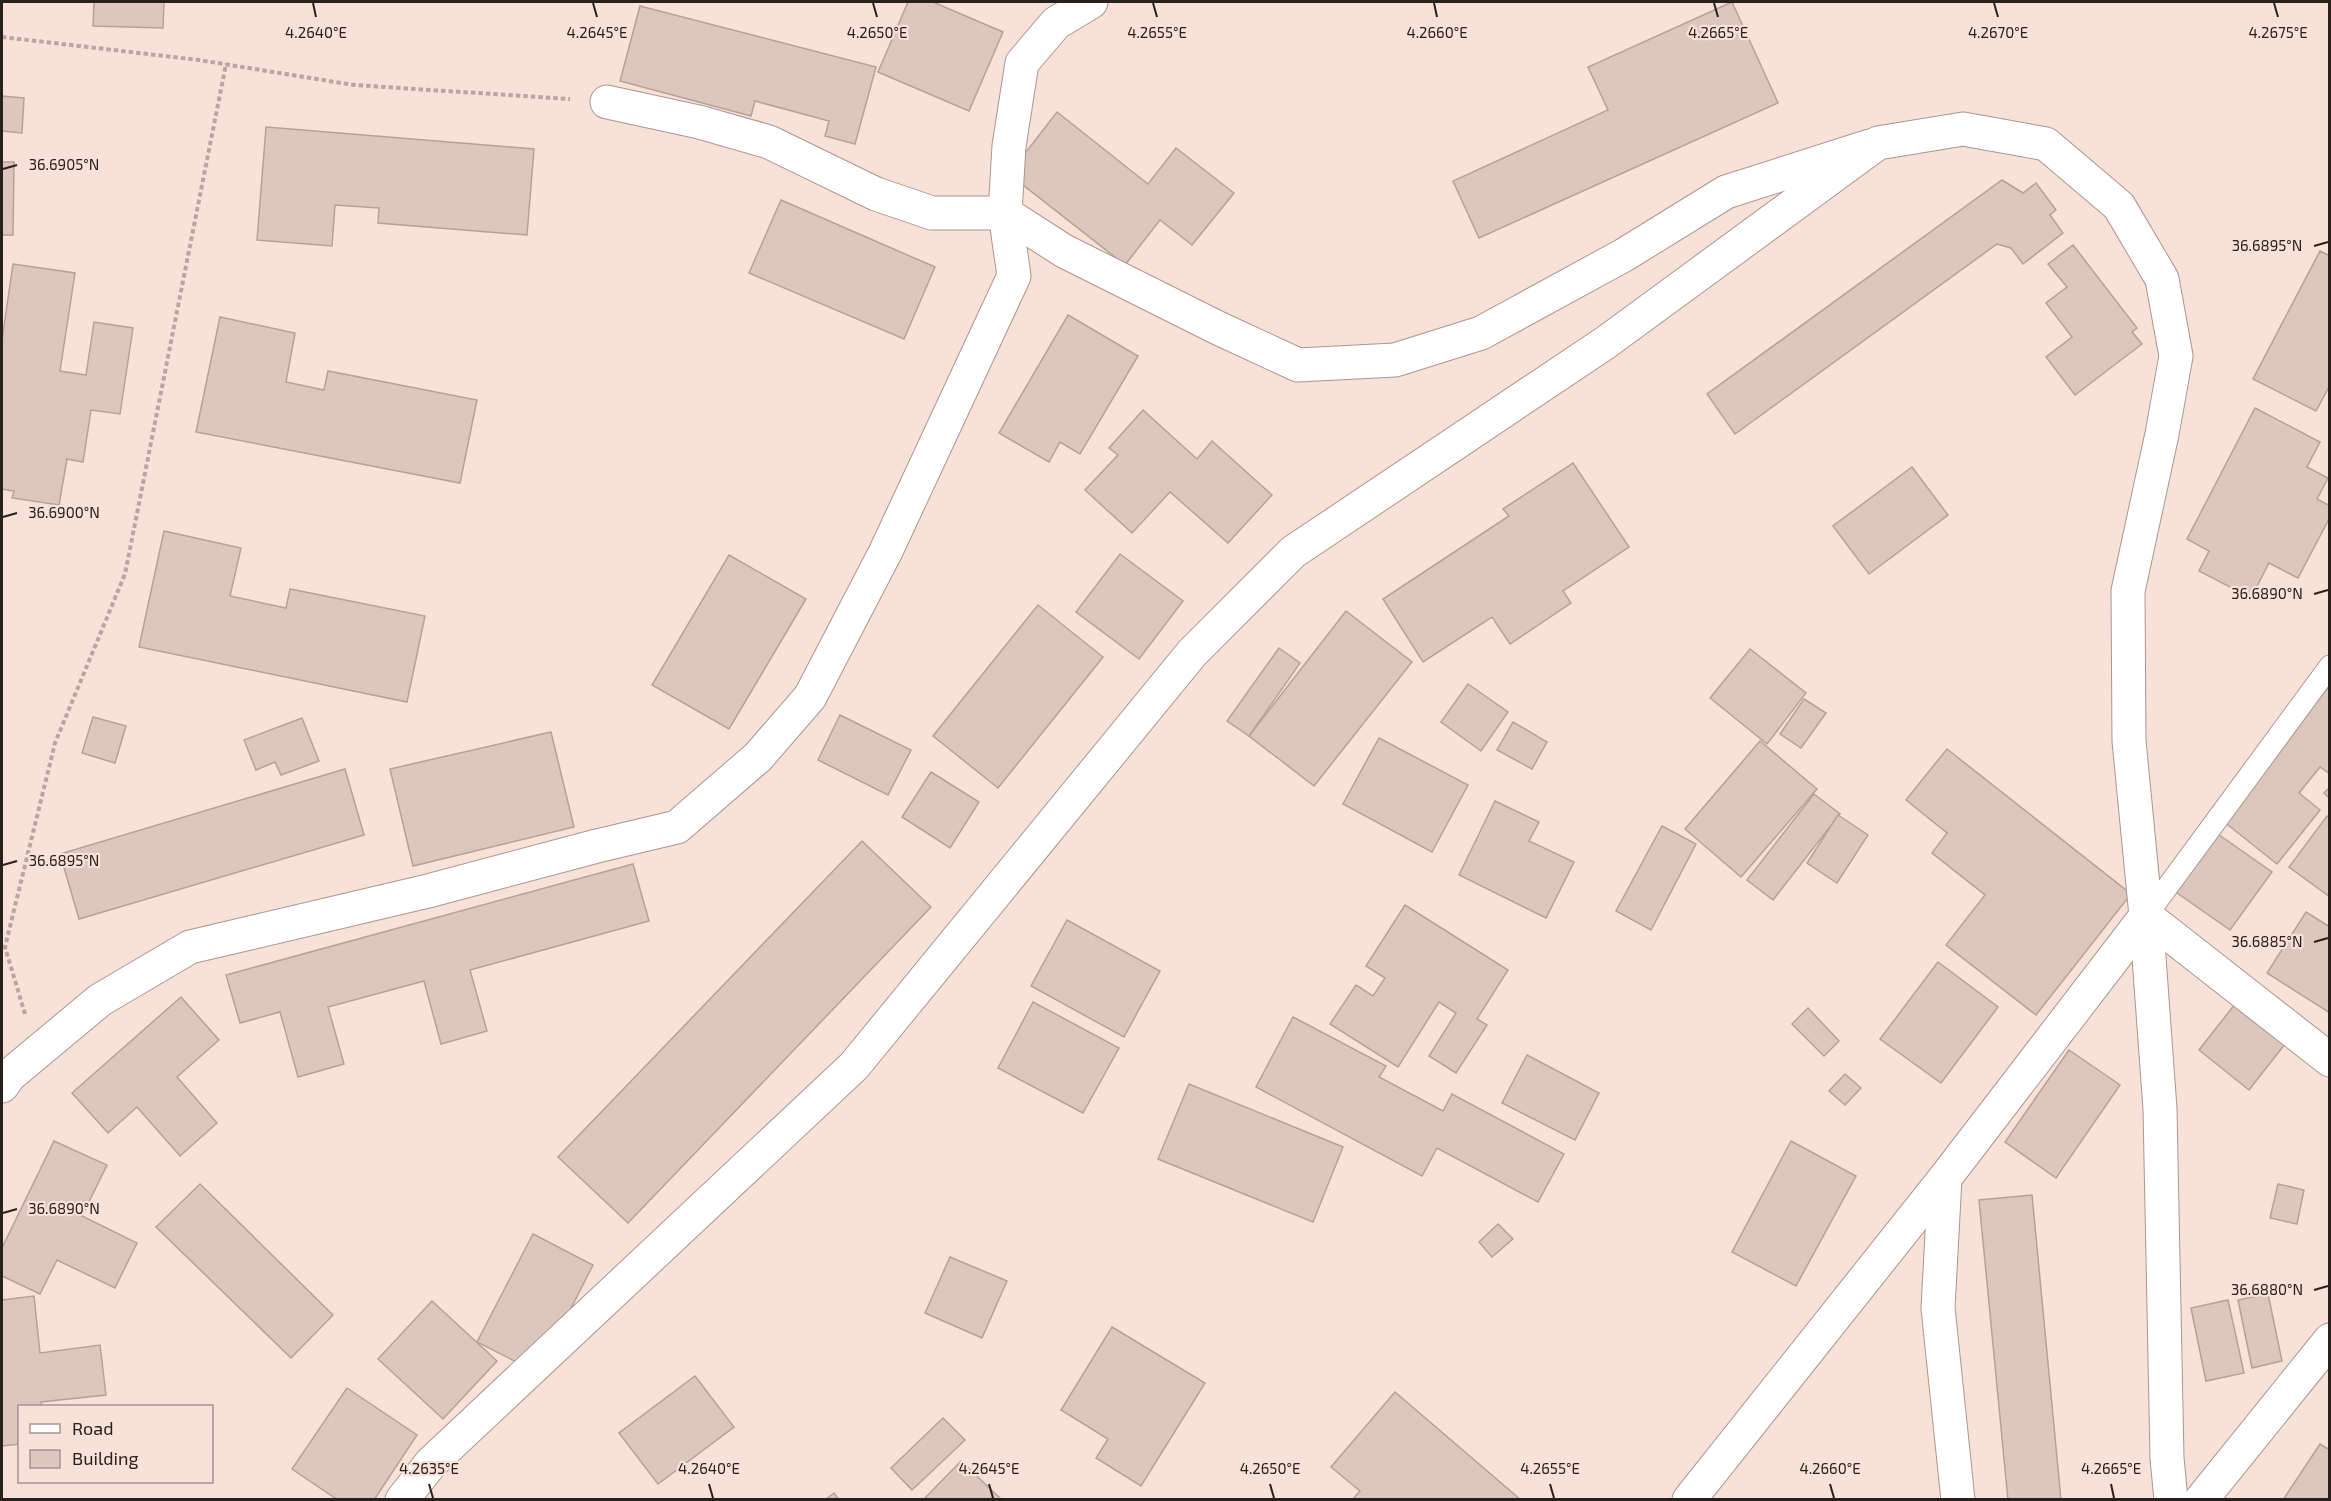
<svg xmlns="http://www.w3.org/2000/svg" width="2331" height="1501" viewBox="0 0 2331 1501" font-family="'Exo 2',sans-serif">
	<style>
		.building { fill: #dcc6bd; stroke: #b6a199; stroke-width: 1.5 }
		.lines { fill: none; stroke-linecap: round; stroke-linejoin: round }
		.service-casing { stroke: #ab968d; stroke-width: 23 }
		.minor-casing { stroke: #ab968d; stroke-width: 35 }
		.secondary-casing { stroke: #ab968d; stroke-width: 35 }
		.path { stroke: #b9a69f; stroke-width: 4; stroke-dasharray: 4.5 3; stroke-linecap: butt }
		.service { stroke: #fff; stroke-width: 21 }
		.minor { stroke: #fff; stroke-width: 33 }
		.secondary { stroke: #fff; stroke-width: 33 }
		.ticks { fill: none; stroke: #28201d; stroke-width: 2 }
		.ticks-label { font-size: 15px; text-anchor: middle; fill: #28201d; stroke: #f8e1d8; stroke-width: 4.5; stroke-linejoin: round; paint-order: stroke }
	</style>
	<rect width="100%" height="100%" fill="#f8e1d8"/>
	<g class="building">
		<polygon points="94,2 164,2 163,28 93,26"/>
		<polygon points="908,2 933,2 1003,32 969,111 878,72"/>
		<polygon points="1732,2 1778,103 1479,238 1453,181 1608,110 1588,67"/>
		<polygon points="640,6 876,67 855,144 825,136 829,121 755,101 751,116 620,81"/>
		<polygon points="2,96 24,98 22,133 2,131"/>
		<polygon points="1057,112 1148,184 1176,148 1234,193 1192,245 1160,220 1125,265 1009,174"/>
		<polygon points="266,127 534,149 527,235 378,223 379,208 335,205 332,246 257,240"/>
		<polygon points="2,162 14,162 13,235 2,235"/>
		<polygon points="2002,180 2023,193 2036,183 2056,210 2050,215 2063,233 2023,264 2011,248 1997,244 1735,434 1707,394"/>
		<polygon points="781,200 935,267 904,339 749,273"/>
		<polygon points="2073,245 2137,328 2132,332 2142,344 2075,395 2046,357 2072,337 2046,303 2067,287 2048,264"/>
		<polygon points="2320,251 2330,256 2330,385 2316,411 2253,379"/>
		<polygon points="13,264 75,273 60,371 86,375 94,322 133,328 120,414 91,410 83,462 67,459 59,505 12,498 14,491 2,489 2,340"/>
		<polygon points="1068,315 1138,356 1080,454 1060,442 1049,462 999,433"/>
		<polygon points="220,317 295,333 286,382 324,390 328,371 477,400 460,483 196,432"/>
		<polygon points="2255,408 2320,442 2307,467 2328,478 2317,499 2330,506 2330,517 2298,578 2269,563 2251,598 2199,571 2209,551 2187,539"/>
		<polygon points="1143,410 1197,459 1212,441 1272,495 1228,543 1170,492 1132,533 1085,490 1118,455 1109,448"/>
		<polygon points="1573,463 1629,547 1563,591 1571,603 1510,644 1492,617 1423,662 1383,599 1509,516 1503,509"/>
		<polygon points="1912,467 1948,515 1869,574 1833,526"/>
		<polygon points="164,531 241,548 230,596 286,608 290,589 425,616 407,702 139,647"/>
		<polygon points="1120,554 1183,601 1139,659 1076,612"/>
		<polygon points="729,555 806,599 729,729 652,685"/>
		<polygon points="1038,605 1103,657 998,788 933,736"/>
		<polygon points="1346,611 1412,662 1314,786 1249,736"/>
		<polygon points="1279,648 1300,663 1249,736 1227,721"/>
		<polygon points="1750,649 1806,693 1767,744 1710,698"/>
		<polygon points="1468,684 1508,712 1481,751 1441,722"/>
		<polygon points="2330,685 2330,774 2320,767 2299,793 2320,810 2277,864 2223,821"/>
		<polygon points="1804,699 1826,713 1801,748 1780,734"/>
		<polygon points="840,715 911,750 888,795 818,760"/>
		<polygon points="93,717 126,726 115,763 82,753"/>
		<polygon points="302,718 319,761 281,775 275,762 256,770 244,740"/>
		<polygon points="1513,722 1547,742 1532,769 1497,750"/>
		<polygon points="551,732 574,827 413,866 390,769"/>
		<polygon points="1379,738 1468,785 1432,852 1343,804"/>
		<polygon points="1760,741 1817,789 1741,877 1685,829"/>
		<polygon points="1947,749 2131,894 2036,1015 1946,945 1985,895 1932,853 1947,833 1906,800"/>
		<polygon points="345,769 364,835 79,919 60,854"/>
		<polygon points="931,772 979,802 950,848 902,817"/>
		<polygon points="2330,787 2330,799 2324,793"/>
		<polygon points="1814,794 1840,814 1773,900 1747,880"/>
		<polygon points="1495,801 1539,822 1529,841 1574,862 1546,918 1459,875"/>
		<polygon points="1838,815 1868,835 1837,883 1807,863"/>
		<polygon points="2327,816 2330,818 2330,897 2289,867"/>
		<polygon points="1662,826 1696,844 1651,930 1616,911"/>
		<polygon points="2215,832 2272,872 2230,930 2173,890"/>
		<polygon points="862,841 931,907 628,1223 558,1157"/>
		<polygon points="633,864 649,921 470,970 487,1031 441,1044 424,981 328,1007 344,1064 298,1077 280,1012 240,1023 226,975"/>
		<polygon points="1405,905 1508,970 1477,1019 1487,1025 1456,1073 1429,1056 1456,1013 1439,1002 1398,1067 1330,1024 1356,985 1373,996 1385,978 1366,966"/>
		<polygon points="2306,912 2330,927 2330,1013 2267,973"/>
		<polygon points="1067,920 1160,971 1124,1037 1031,986"/>
		<polygon points="1938,962 1998,1007 1941,1083 1880,1039"/>
		<polygon points="181,997 219,1040 177,1077 217,1123 180,1156 137,1107 108,1133 72,1093"/>
		<polygon points="1033,1002 1119,1048 1083,1113 998,1068"/>
		<polygon points="2235,1004 2285,1044 2249,1090 2199,1050"/>
		<polygon points="1808,1008 1839,1041 1824,1056 1792,1024"/>
		<polygon points="1293,1017 1386,1066 1379,1077 1443,1111 1452,1094 1564,1154 1538,1202 1437,1148 1422,1176 1256,1087"/>
		<polygon points="2069,1050 2120,1085 2056,1178 2005,1142"/>
		<polygon points="1527,1055 1599,1093 1575,1140 1502,1103"/>
		<polygon points="1845,1074 1861,1088 1845,1105 1829,1091"/>
		<polygon points="1189,1084 1343,1147 1313,1222 1158,1159"/>
		<polygon points="54,1141 107,1165 82,1216 137,1243 115,1288 57,1260 40,1294 2,1276 2,1248"/>
		<polygon points="1791,1141 1856,1176 1796,1286 1732,1252"/>
		<polygon points="200,1184 333,1315 291,1358 156,1227"/>
		<polygon points="2278,1184 2304,1190 2297,1224 2270,1218"/>
		<polygon points="2032,1195 2061,1500 2008,1500 1979,1200"/>
		<polygon points="1498,1224 1513,1239 1492,1257 1479,1242"/>
		<polygon points="533,1234 593,1265 538,1373 477,1342"/>
		<polygon points="950,1257 1007,1281 982,1338 925,1313"/>
		<polygon points="2268,1294 2282,1361 2252,1368 2238,1300"/>
		<polygon points="34,1296 40,1353 100,1345 106,1395 41,1402 42,1406 20,1406 20,1444 2,1446 2,1300"/>
		<polygon points="2228,1300 2244,1373 2206,1381 2191,1308"/>
		<polygon points="432,1301 497,1361 443,1419 378,1359"/>
		<polygon points="1112,1327 1205,1383 1141,1486 1096,1458 1108,1439 1061,1410"/>
		<polygon points="695,1376 734,1427 658,1484 619,1433"/>
		<polygon points="347,1388 417,1435 374,1500 338,1500 292,1469"/>
		<polygon points="1395,1392 1521,1500 1352,1500 1360,1491 1331,1467"/>
		<polygon points="943,1418 965,1440 912,1490 891,1468"/>
		<polygon points="2320,1444 2330,1450 2330,1500 2283,1500"/>
		<polygon points="961,1461 1002,1500 923,1500"/>
		<polygon points="834,1493 839,1500 825,1500"/>
	</g>
	<g class="lines">
		<g class="service-casing">
			<polyline id="service" points="2146,916 2330,666"/>
		</g>
		<g class="minor-casing">
			<g id="minor">
				<polyline points="1091,2 1056,23 1022,63 1009,146 1005,213 1064,251 1218,328 1298,365 1395,360 1481,333 1624,255 1726,192 1870,146"/>
				<polyline points="2,1086 10,1075 100,1000 190,947 428,891 597,846 677,827 758,757 810,697 886,551 1014,276 1005,213 932,213 876,194 769,142 699,122 607,102"/>
				<polyline points="1945,1178 1938,1308 1958,1500"/>
				<polyline points="1689,1500 1945,1178 2146,916 2330,1060"/>
				<polyline points="2201,1500 2330,1340"/>
			</g>
		</g>
		<g class="secondary-casing">
			<polyline id="secondary" points="402,1500 431,1463 854,1066 1192,653 1293,552 1605,343 1878,143 1963,129 2046,144 2119,206 2162,279 2176,356 2162,434 2128,591 2129,741 2146,916 2160,1109 2167,1458 2171,1500"/>
		</g>
		<g class="path">
			<polyline points="2,37 199,60 354,85 570,99"/>
			<polyline points="25,1014 5,947 55,743 125,574 226,64"/>
		</g>
		<use href="#service" class="service"/>
		<use href="#minor" class="minor"/>
		<use href="#secondary" class="secondary"/>
	</g>
	<path class="ticks" d="M 313,3 L 316,17M 593,3 L 597,17M 873,3 L 877,17M 1153,3 L 1157,17M 1434,3 L 1437,17M 1714,3 L 1718,17M 1994,3 L 1998,17M 2274,3 L 2278,17M 3,169 L 17,165M 2314,246 L 2328,242M 3,517 L 17,513M 2314,594 L 2328,590M 3,865 L 17,861M 2314,942 L 2328,938M 3,1213 L 17,1209M 2314,1290 L 2328,1286M 429,1484 L 433,1498M 709,1484 L 713,1498M 989,1484 L 993,1498M 1270,1484 L 1274,1498M 1550,1484 L 1554,1498M 1830,1484 L 1834,1498M 2111,1484 L 2114,1498"/>
	<g class="ticks-label">
		<text x="316" y="38">4.2640°E</text>
		<text x="597" y="38">4.2645°E</text>
		<text x="877" y="38">4.2650°E</text>
		<text x="1157" y="38">4.2655°E</text>
		<text x="1437" y="38">4.2660°E</text>
		<text x="1718" y="38">4.2665°E</text>
		<text x="1998" y="38">4.2670°E</text>
		<text x="2278" y="38">4.2675°E</text>
		<text x="64" y="170">36.6905°N</text>
		<text x="2267" y="251">36.6895°N</text>
		<text x="64" y="518">36.6900°N</text>
		<text x="2267" y="599">36.6890°N</text>
		<text x="64" y="866">36.6895°N</text>
		<text x="2267" y="947">36.6885°N</text>
		<text x="64" y="1214">36.6890°N</text>
		<text x="2267" y="1295">36.6880°N</text>
		<text x="429" y="1474">4.2635°E</text>
		<text x="709" y="1474">4.2640°E</text>
		<text x="989" y="1474">4.2645°E</text>
		<text x="1270" y="1474">4.2650°E</text>
		<text x="1550" y="1474">4.2655°E</text>
		<text x="1830" y="1474">4.2660°E</text>
		<text x="2111" y="1474">4.2665°E</text>
	</g>
	<rect width="2331" height="1501" fill="none" stroke="#28201d" stroke-width="6"/>
	<rect x="18" y="1405" width="195" height="78" fill="#f8e1d8" stroke="#a5948d" stroke-width="1.5"/>
	<rect x="30" y="1424" width="30" height="9" fill="#ffffff" stroke="#a5948d" stroke-width="1.5"/>
	<text x="72" y="1435" font-size="18" fill="#28201d">Road</text>
	<rect x="30" y="1450" width="30" height="18" fill="#dcc6bd" stroke="#a5948d" stroke-width="1.5"/>
	<text x="72" y="1465" font-size="18" fill="#28201d">Building</text>
</svg>
